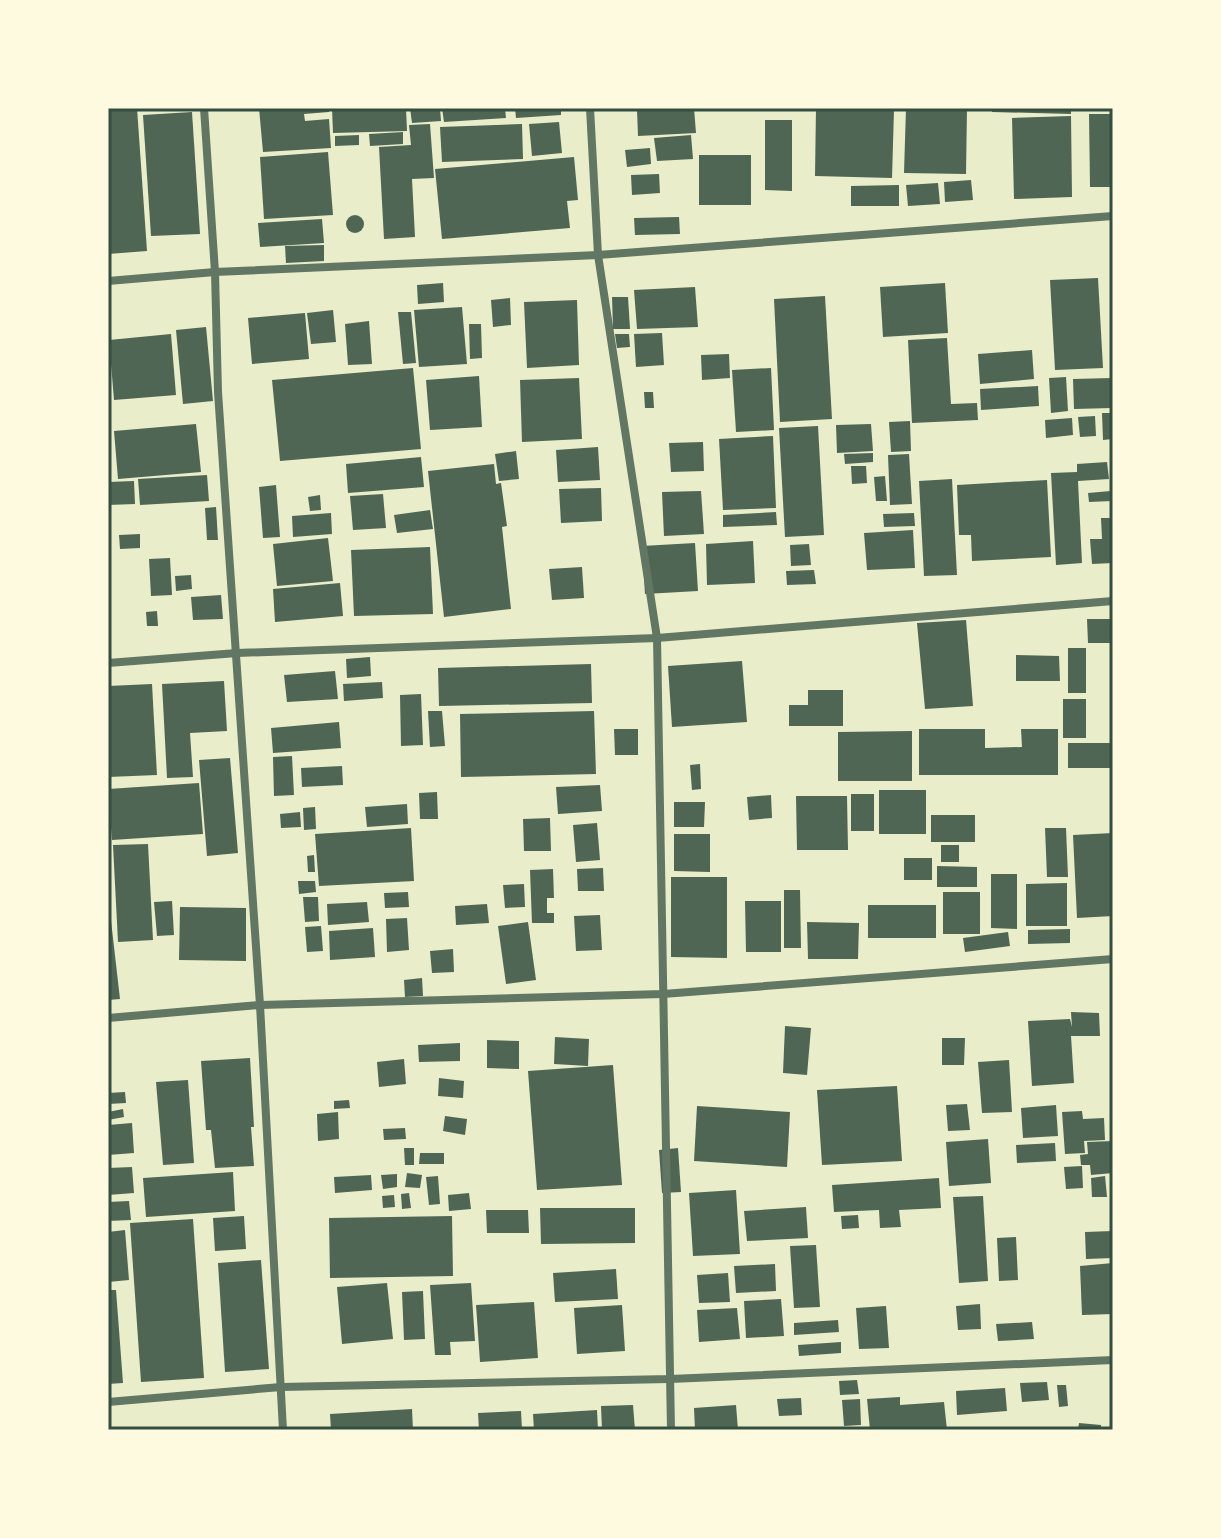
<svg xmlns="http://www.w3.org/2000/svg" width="1221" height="1538" viewBox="0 0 1221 1538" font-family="Helvetica,sans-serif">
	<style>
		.building { fill: #4f6655 }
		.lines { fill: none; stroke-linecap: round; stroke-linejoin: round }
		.minor { stroke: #617663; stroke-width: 8 }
		.neatline { fill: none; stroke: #344e41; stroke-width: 3 }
	</style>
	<rect width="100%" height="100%" fill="#e9edc9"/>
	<g class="building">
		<polygon points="108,108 137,108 147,251 108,254"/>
		<polygon points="259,108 329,108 329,112 304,114 305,121 329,119 331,148 263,152"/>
		<polygon points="332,108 406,108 407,131 333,133"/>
		<polygon points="410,108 440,108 441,121 412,123"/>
		<polygon points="442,108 505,108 506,118 444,122"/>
		<polygon points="515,108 561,108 561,115 516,118"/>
		<polygon points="665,108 694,108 696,133 638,136 637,110"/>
		<polygon points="816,108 894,110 892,178 815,176"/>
		<polygon points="906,108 967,108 966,174 904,173"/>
		<polygon points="992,108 1071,108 1071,114 992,112"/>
		<polygon points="192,112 200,234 151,236 143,115"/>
		<polygon points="1089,114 1113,114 1113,187 1090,187"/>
		<polygon points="1071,116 1072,197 1014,199 1012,118"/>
		<polygon points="765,120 792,120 792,191 765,190"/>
		<polygon points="559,122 562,153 532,156 529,124"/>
		<polygon points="430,124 434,178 412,179 415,237 384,239 379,147 411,145 409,125"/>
		<polygon points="522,124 523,159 442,162 440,127"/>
		<polygon points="403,132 403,144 370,146 369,134"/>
		<polygon points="359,135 359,145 335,146 335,136"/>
		<polygon points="691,135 693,159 657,161 654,138"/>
		<polygon points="650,148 651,164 627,167 625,150"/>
		<polygon points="328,152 333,215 264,219 260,157"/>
		<rect x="699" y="155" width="52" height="50"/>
		<polygon points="574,157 578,200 567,201 570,228 442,239 435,169"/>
		<polygon points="659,174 660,193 632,195 631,175"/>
		<polygon points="971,180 973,200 945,202 944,182"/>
		<polygon points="938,183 940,204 908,206 906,185"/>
		<polygon points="899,185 899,206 851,206 851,186"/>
		<circle cx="355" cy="224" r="9"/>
		<polygon points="679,217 680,234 635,235 634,218"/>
		<polygon points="322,219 324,243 260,247 258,223"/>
		<polygon points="324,245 324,261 286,263 285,246"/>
		<polygon points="1098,278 1103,368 1055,370 1050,280"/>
		<polygon points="443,283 444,302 418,304 417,285"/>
		<polygon points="945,283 948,333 883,337 880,287"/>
		<polygon points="695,287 698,327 637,329 634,290"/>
		<polygon points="825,296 832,419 780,422 774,299"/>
		<polygon points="612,297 628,297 630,329 613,329"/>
		<polygon points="510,298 511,325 493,327 491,300"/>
		<polygon points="577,300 579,365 527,368 524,302"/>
		<polygon points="462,307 467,364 419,367 414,310"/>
		<polygon points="333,310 336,342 311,344 307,313"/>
		<polygon points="398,312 411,312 416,363 403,364"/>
		<polygon points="305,313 309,359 252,364 248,318"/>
		<polygon points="369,321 372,364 348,365 345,324"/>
		<polygon points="469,324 481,324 482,358 470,359"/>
		<polygon points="206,327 213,401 183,404 176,330"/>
		<polygon points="662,333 664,365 636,367 634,334"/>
		<polygon points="171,334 176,395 114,400 109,340"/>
		<polygon points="615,334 629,334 630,347 617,348"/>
		<polygon points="947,338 951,404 977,403 978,420 912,423 908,340"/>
		<polygon points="1032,350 1034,379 980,384 978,354"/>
		<polygon points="729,354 730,378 702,380 701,355"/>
		<polygon points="413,368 421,449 280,461 272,380"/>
		<polygon points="771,368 774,430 736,432 732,370"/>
		<polygon points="479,376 482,427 430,430 426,380"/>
		<polygon points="1066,377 1068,411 1051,413 1049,378"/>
		<polygon points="579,378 582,439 522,442 520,380"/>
		<polygon points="1112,378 1112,408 1074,409 1073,379"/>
		<polygon points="1038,386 1039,406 981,410 980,389"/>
		<polygon points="644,392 653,392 654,408 645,408"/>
		<polygon points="1102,413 1113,413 1113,439 1103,440"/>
		<polygon points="1095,416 1096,436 1080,437 1078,417"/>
		<polygon points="1072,418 1073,435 1046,438 1045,420"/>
		<polygon points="910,421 911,451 891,452 889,422"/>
		<polygon points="196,424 201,472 118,479 114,431"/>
		<polygon points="871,424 873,451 837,453 836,425"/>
		<polygon points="818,426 824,535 785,537 779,428"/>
		<polygon points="773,436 776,508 723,510 719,439"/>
		<polygon points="703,442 704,471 671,472 669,443"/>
		<polygon points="598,447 600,480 558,482 556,450"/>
		<polygon points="516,451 519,479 499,481 495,454"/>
		<polygon points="873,453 873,462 845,464 844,454"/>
		<polygon points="909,454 912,504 890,505 888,455"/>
		<polygon points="421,457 424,487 348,493 346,464"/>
		<polygon points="1107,462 1109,479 1078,481 1082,563 1056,565 1051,473 1077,472 1077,464"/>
		<polygon points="494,464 496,484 501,483 507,526 502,527 511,609 444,617 428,471"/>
		<polygon points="851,466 866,466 867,483 852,484"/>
		<polygon points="207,475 209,501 140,505 138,479"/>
		<polygon points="885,476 887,501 876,501 874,477"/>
		<polygon points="952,479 957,575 924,576 919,481"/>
		<polygon points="1047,480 1051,557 972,561 971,535 959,535 957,485"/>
		<polygon points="134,481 135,504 108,505 108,482"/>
		<polygon points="276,485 280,537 263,538 259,487"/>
		<polygon points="601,488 602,521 561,523 559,489"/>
		<polygon points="701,491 704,534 664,536 662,492"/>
		<polygon points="1111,491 1112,501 1089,502 1088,493"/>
		<polygon points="383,494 386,528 353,530 350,496"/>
		<polygon points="320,495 321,510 310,511 308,497"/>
		<polygon points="216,507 218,540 207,540 205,508"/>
		<polygon points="430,510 433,529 397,533 394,515"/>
		<polygon points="776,512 777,525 723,527 723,515"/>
		<polygon points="331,513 332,534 293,537 292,516"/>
		<polygon points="914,513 915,526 884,527 883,514"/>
		<polygon points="1101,518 1113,518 1113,563 1092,564 1090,539 1102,539"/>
		<polygon points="913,530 915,568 867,570 864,533"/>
		<polygon points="140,534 140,548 120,549 119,535"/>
		<polygon points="328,538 333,581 277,586 273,544"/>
		<polygon points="753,541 755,583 707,585 706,544"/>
		<polygon points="695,543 698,591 645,594 642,546"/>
		<polygon points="809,544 811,565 791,566 790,545"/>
		<polygon points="430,547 433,614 354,616 351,550"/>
		<polygon points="170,558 172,595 151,596 149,559"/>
		<polygon points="582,567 584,598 552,600 549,569"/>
		<polygon points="814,570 816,584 787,585 786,571"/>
		<polygon points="191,575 192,589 176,591 175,576"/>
		<polygon points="340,583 343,616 275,622 273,589"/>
		<polygon points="221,595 223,619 193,620 191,597"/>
		<polygon points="157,611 158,626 147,626 146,612"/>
		<polygon points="1087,619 1113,619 1113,643 1088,643"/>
		<polygon points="966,620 973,706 925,709 917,623"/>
		<rect x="1068" y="648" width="18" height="45"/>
		<polygon points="1016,655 1059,656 1060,681 1016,681"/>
		<polygon points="370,657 371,676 347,678 346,659"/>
		<polygon points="742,661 747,722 672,727 668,666"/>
		<polygon points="591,664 592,703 439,706 438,668"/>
		<polygon points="335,671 338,699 287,702 284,675"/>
		<polygon points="224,681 227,731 190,733 193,777 167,778 162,684"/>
		<polygon points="382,682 383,698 344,701 343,684"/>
		<polygon points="152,684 157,775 108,777 108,686"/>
		<polygon points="808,690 843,690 843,726 789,726 789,705 808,705"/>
		<polygon points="421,694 423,745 401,746 400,695"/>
		<rect x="1063" y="699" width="23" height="39"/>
		<polygon points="428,711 442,711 445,746 430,747"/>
		<polygon points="594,711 596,774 461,777 460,714"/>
		<polygon points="339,722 341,748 273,753 271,728"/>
		<polygon points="614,729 638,729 638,755 615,755"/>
		<polygon points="919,729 985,729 985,748 1022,747 1021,729 1058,729 1058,775 919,775"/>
		<polygon points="912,731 912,781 838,781 838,732"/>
		<rect x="1068" y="743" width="45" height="25"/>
		<polygon points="292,756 294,795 274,796 273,757"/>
		<polygon points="230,758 238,853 207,856 199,760"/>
		<polygon points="700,764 701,789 692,790 690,765"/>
		<polygon points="342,766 343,785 302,787 301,768"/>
		<polygon points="199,783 203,834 112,840 108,789"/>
		<polygon points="600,785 602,811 558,814 556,787"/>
		<rect x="879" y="790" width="47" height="44"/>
		<polygon points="437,792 438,819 420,819 419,793"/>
		<rect x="851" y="794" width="23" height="37"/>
		<polygon points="771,795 772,818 749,820 747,797"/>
		<polygon points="796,796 847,796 848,850 797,850"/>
		<polygon points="674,802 705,802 704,827 674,827"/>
		<polygon points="407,804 408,824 367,827 365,807"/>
		<polygon points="315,807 316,829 304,830 303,808"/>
		<polygon points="300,812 301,827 281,828 280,814"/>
		<rect x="931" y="815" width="44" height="27"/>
		<polygon points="550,818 551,851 524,851 523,819"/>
		<polygon points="597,823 600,860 576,862 573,825"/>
		<polygon points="411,828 414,881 319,886 315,834"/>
		<polygon points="1045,828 1066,828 1068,877 1047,877"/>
		<polygon points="1113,833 1113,916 1077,918 1073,835"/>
		<polygon points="674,834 710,834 710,872 674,871"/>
		<polygon points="148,844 153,940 118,942 113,845"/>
		<rect x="941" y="845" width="18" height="17"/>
		<polygon points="314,855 315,872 308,872 307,856"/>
		<rect x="904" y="858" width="28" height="22"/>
		<polygon points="937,866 977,867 977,887 937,887"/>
		<polygon points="603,868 604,891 578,891 577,869"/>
		<polygon points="553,869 554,898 547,898 547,913 554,913 554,923 532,923 530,870"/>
		<polygon points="991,874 1017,874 1017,929 991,928"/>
		<polygon points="671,877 727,877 727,958 671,957"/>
		<polygon points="298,881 315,881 316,892 299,894"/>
		<polygon points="1067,883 1067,926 1026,926 1026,884"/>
		<polygon points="524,884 525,907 505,908 503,885"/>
		<polygon points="784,890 800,890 801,948 784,948"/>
		<polygon points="408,892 409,907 385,908 384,893"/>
		<rect x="943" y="892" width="37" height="42"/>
		<polygon points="303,897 318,897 319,921 305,922"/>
		<polygon points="172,901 174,935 157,936 154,902"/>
		<polygon points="745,901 781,901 781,952 746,952"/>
		<polygon points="367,902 369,922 328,925 327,904"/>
		<polygon points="487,904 489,923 456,925 455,906"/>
		<rect x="868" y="905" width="68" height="33"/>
		<polygon points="180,907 246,908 246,961 179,960"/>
		<polygon points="108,912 110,912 120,999 108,1000"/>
		<polygon points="600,915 602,950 576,951 574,916"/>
		<polygon points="407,918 409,950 387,952 386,919"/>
		<polygon points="528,922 536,980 506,984 498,926"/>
		<polygon points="807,922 859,923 858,959 808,959"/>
		<polygon points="321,926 323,951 307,952 305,927"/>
		<polygon points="373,928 375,957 330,960 329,931"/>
		<polygon points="1070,929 1070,943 1028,944 1028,930"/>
		<polygon points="1008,932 1010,946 965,952 963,938"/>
		<polygon points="453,949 454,972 432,973 430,951"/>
		<polygon points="422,978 423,996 405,997 404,980"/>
		<polygon points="1071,1012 1099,1013 1100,1036 1071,1036 1074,1083 1032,1086 1028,1021 1070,1019 1072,1027"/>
		<polygon points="785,1026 811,1028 807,1075 783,1073"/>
		<polygon points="555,1037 589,1039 588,1066 554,1064"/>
		<polygon points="942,1038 965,1038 964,1065 942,1065"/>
		<polygon points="487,1040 519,1041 519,1069 487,1068"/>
		<polygon points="460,1043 460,1061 419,1062 418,1045"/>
		<polygon points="250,1058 254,1127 251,1127 254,1166 215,1168 211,1130 206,1130 201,1061"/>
		<polygon points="404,1059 406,1084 379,1087 377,1062"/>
		<polygon points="1009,1060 1012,1112 982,1113 978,1062"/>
		<polygon points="613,1065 622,1185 537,1190 528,1071"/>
		<polygon points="439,1078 464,1081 463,1098 438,1096"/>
		<polygon points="188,1080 194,1163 163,1165 156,1082"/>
		<polygon points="897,1086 902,1161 822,1165 817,1090"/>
		<polygon points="125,1092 126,1103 108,1104 108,1093"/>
		<polygon points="349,1100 350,1108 334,1109 334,1101"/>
		<polygon points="967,1104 970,1130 948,1131 946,1105"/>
		<polygon points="1056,1105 1058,1136 1023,1138 1021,1108"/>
		<polygon points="697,1106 790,1112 787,1167 694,1161"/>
		<polygon points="123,1109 124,1117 108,1120 108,1112"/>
		<polygon points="1082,1111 1083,1119 1104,1118 1105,1140 1084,1141 1085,1153 1065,1154 1062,1112"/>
		<polygon points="338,1112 339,1139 318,1141 317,1114"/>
		<polygon points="445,1116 467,1119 465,1135 443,1131"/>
		<polygon points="132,1123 134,1153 108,1155 108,1125"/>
		<polygon points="405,1128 406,1139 384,1140 383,1129"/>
		<polygon points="988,1139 991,1183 949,1186 946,1142"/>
		<polygon points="1113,1141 1113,1173 1091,1175 1090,1165 1081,1165 1080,1155 1088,1154 1087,1142"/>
		<polygon points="1055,1143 1056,1161 1017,1163 1016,1145"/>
		<polygon points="404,1148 414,1148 414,1165 405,1165"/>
		<polygon points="678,1148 681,1192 662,1193 659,1150"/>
		<polygon points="420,1153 444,1153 444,1164 419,1164"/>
		<polygon points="1082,1166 1083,1188 1066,1189 1064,1167"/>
		<polygon points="132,1167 134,1193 108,1195 108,1168"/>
		<polygon points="233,1172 235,1211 146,1217 143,1178"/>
		<polygon points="407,1173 422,1175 420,1188 405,1187"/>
		<polygon points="397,1174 397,1187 383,1189 381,1175"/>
		<polygon points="371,1175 372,1190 335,1193 334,1177"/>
		<polygon points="438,1176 440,1204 429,1205 426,1177"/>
		<polygon points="1105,1176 1107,1197 1092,1197 1091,1178"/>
		<polygon points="939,1178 941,1208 899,1210 901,1227 880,1228 879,1210 834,1212 832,1185"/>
		<polygon points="736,1190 740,1254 693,1256 689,1193"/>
		<polygon points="409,1193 411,1208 402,1209 401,1194"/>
		<polygon points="469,1193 471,1209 449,1211 448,1195"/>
		<polygon points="394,1195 395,1207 383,1208 382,1196"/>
		<polygon points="983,1196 988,1281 959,1283 953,1197"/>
		<polygon points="129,1201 131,1220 108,1221 108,1202"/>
		<polygon points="806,1207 808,1238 747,1241 744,1211"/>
		<polygon points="540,1208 635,1208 635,1243 541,1244"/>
		<polygon points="486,1210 528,1210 529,1233 487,1233"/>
		<polygon points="858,1215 859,1228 842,1229 841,1216"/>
		<polygon points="244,1216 246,1249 215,1251 213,1218"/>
		<polygon points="452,1216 453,1276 330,1278 329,1218"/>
		<polygon points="193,1219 204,1378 141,1382 130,1223"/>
		<polygon points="125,1230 129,1280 108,1282 108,1232"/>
		<polygon points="1113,1231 1113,1258 1086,1259 1085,1232"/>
		<polygon points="1016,1237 1018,1280 999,1281 997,1238"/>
		<polygon points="816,1245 820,1307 794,1308 790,1246"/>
		<polygon points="261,1260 269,1369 225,1372 218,1263"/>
		<polygon points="1113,1263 1113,1314 1082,1315 1080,1266"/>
		<polygon points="775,1264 776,1291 736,1293 734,1266"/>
		<polygon points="616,1269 618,1299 555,1302 553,1273"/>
		<polygon points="728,1273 730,1302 699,1303 697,1275"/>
		<polygon points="387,1283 393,1339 342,1344 337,1287"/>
		<polygon points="471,1283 475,1341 450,1342 451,1355 435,1355 430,1285"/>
		<polygon points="108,1290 116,1290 123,1383 108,1384"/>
		<polygon points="423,1291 425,1339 404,1340 402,1292"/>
		<polygon points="781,1299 784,1336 746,1338 744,1301"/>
		<polygon points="534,1302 538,1358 480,1362 476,1305"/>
		<polygon points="980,1304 981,1329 958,1330 956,1306"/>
		<polygon points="622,1305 625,1351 577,1354 574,1308"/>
		<polygon points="886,1306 889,1348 859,1349 856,1308"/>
		<polygon points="737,1308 740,1339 699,1342 697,1310"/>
		<polygon points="838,1320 839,1332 794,1335 794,1323"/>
		<polygon points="1032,1322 1034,1339 998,1341 996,1324"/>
		<polygon points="841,1342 841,1353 799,1356 798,1345"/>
		<polygon points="857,1380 859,1394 840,1395 839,1381"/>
		<polygon points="1047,1382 1049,1400 1022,1402 1020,1383"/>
		<polygon points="1057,1385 1066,1385 1068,1406 1059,1407"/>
		<polygon points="1005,1388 1007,1411 957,1415 956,1391"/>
		<polygon points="900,1397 900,1405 944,1402 947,1430 870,1430 867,1399"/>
		<polygon points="801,1398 802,1415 779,1416 777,1399"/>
		<polygon points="860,1399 861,1425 844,1426 842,1400"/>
		<polygon points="633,1405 635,1430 602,1430 601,1406"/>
		<polygon points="736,1405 738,1430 695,1430 694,1408"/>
		<polygon points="412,1409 413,1430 331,1430 330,1414"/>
		<polygon points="597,1410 598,1430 534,1430 533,1414"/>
		<polygon points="521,1411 522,1430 479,1430 478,1413"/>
		<polygon points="1079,1423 1101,1425 1101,1430 1078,1430"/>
	</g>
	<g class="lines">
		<g class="minor">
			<polyline points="204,108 215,272 218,392 260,1005 283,1430"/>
			<polyline points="590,108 598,255 657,638 671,1430"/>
			<polyline points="108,281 215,272 598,255 1113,216"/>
			<polyline points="108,663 237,653 657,638 1113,601"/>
			<polyline points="108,1018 260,1005 663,994 1113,959"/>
			<polyline points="108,1402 281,1387 670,1379 1113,1360"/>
		</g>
	</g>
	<rect width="1221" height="1538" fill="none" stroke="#fefae0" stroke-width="220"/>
	<rect x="110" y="110" width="1001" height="1318" class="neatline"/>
</svg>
